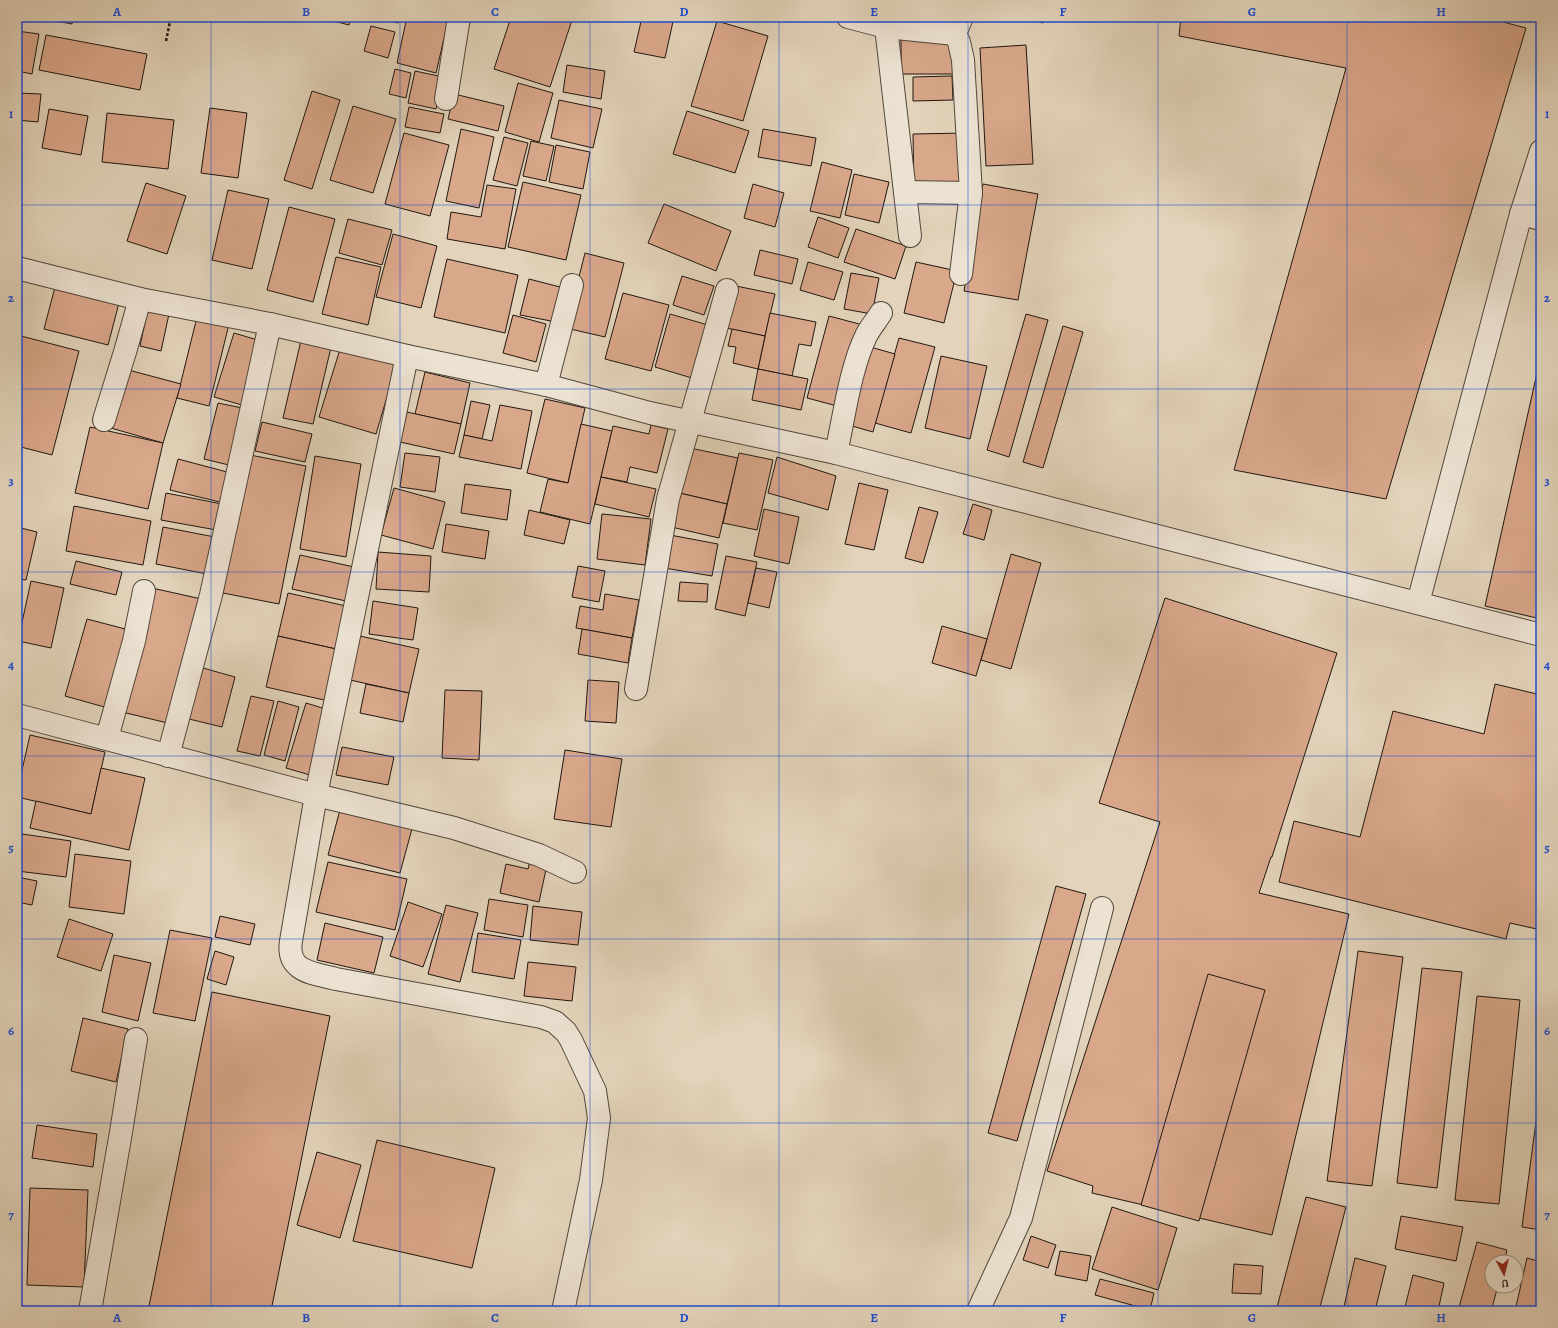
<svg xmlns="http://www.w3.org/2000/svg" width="1558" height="1328" viewBox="0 0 1558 1328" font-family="Alegreya,serif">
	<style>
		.building { fill: #d9a78a; stroke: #201710 }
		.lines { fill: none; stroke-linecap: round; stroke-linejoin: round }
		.minor-casing { stroke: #50463a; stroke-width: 24 }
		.path { stroke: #201710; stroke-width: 2.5; stroke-dasharray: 3 2; stroke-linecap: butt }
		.minor { stroke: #ece2d2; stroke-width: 22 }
		.grid { fill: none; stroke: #1d4ed8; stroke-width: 1; stroke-opacity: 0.55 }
		.neatline { fill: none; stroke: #1d4ed8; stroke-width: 1.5 }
		.grid-label { font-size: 13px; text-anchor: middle; font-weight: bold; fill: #1d4ed8 }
	</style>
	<rect width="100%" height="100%" fill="#e2d3ba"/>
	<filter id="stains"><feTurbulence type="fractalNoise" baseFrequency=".005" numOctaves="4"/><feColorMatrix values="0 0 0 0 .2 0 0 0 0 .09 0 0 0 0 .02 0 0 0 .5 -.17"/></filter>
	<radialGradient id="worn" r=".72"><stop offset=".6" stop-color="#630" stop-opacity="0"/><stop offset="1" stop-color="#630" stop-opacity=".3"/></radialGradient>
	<g class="building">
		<polygon points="35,17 73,17 72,24"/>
		<polygon points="318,17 351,17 349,25"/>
		<polygon points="376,17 400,17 398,23"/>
		<polygon points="407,17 430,17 448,21 436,73 397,63"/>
		<polygon points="511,17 573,17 550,87 494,69"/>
		<polygon points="642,17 674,17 665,58 634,52"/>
		<polygon points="1023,17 1045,17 1043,23"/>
		<polygon points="1181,17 1484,17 1526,28 1386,499 1234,470 1346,68 1179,36"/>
		<polygon points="717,21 768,36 743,121 691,106"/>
		<polygon points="371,26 395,32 388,58 364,51"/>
		<polygon points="17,31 39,34 32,74 17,71"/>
		<polygon points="46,35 147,54 140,90 39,70"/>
		<polygon points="952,38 953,74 901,74 901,39"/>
		<polygon points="1026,45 1033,164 986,166 980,48"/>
		<polygon points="567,65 605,71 601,99 563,92"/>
		<polygon points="395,69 411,73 406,98 389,94"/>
		<polygon points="415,71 443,77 436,109 408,103"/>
		<polygon points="952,76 953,100 913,101 913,77"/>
		<polygon points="518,83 553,93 539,142 505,132"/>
		<polygon points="312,91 340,100 312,189 284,180"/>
		<polygon points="17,93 41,94 38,122 17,120"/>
		<polygon points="454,94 504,106 498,131 448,119"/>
		<polygon points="559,100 602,109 593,148 551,138"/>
		<polygon points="353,106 396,119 373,193 330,180"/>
		<polygon points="409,107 444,114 440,133 405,127"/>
		<polygon points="210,108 247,113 238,178 201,173"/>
		<polygon points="49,109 88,116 81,155 42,148"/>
		<polygon points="687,111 749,131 735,173 673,154"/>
		<polygon points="107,113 174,120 168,169 102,162"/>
		<polygon points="461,129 494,137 479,208 446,201"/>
		<polygon points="763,129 816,138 811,166 758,157"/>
		<polygon points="404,133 449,145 430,216 385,204"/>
		<polygon points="966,133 966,187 914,188 913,134"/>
		<polygon points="504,137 528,143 517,186 493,180"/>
		<polygon points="531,141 554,146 546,181 523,176"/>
		<polygon points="556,145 590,152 583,189 549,182"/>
		<polygon points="822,162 852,170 840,218 810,211"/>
		<polygon points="854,174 889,182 879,223 845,215"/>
		<polygon points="523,182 581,195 566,260 508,247"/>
		<polygon points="146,183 186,196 167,254 127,241"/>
		<polygon points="753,184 784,193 775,227 744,218"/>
		<polygon points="983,184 1038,194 1018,300 964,291"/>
		<polygon points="487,185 516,189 505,249 447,239 451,212 481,217"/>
		<polygon points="228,190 269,199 252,269 212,260"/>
		<polygon points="664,204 731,231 716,271 648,243"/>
		<polygon points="289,207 335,219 313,302 267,290"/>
		<polygon points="818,217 849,228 838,258 808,247"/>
		<polygon points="348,219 392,230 382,265 339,253"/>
		<polygon points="856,229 906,246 895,279 844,262"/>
		<polygon points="393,234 437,246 421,308 376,297"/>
		<polygon points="760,250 798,259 792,284 754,275"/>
		<polygon points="585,253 624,263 605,337 566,328"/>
		<polygon points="336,257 381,267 368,325 322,314"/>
		<polygon points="447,259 518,275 505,333 434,317"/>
		<polygon points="808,262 843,272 834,300 800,290"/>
		<polygon points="916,262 957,271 944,323 904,313"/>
		<polygon points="851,273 879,278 872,314 844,309"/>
		<polygon points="682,276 714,286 704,315 673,305"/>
		<polygon points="529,279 564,288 556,322 520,315"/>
		<polygon points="736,286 775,294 765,336 726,328"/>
		<polygon points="55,287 119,303 108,345 44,329"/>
		<polygon points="623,293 669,305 651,371 605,359"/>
		<polygon points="148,309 169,314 161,351 140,346"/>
		<polygon points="770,313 816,322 811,346 799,344 792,376 758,369"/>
		<polygon points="670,314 708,325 692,378 655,367"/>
		<polygon points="1026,314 1048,320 1009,457 987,450"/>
		<polygon points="513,315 546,324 536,362 503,353"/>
		<polygon points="829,316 863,325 841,407 807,398"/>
		<polygon points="197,317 229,324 209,406 177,398"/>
		<polygon points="1063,326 1083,332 1043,468 1023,462"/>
		<polygon points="732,329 765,336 758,369 733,363 736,347 728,346"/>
		<polygon points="234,333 261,341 242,405 214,397"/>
		<polygon points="17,335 79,351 52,455 17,446"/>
		<polygon points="302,336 332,343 313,424 283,418"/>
		<polygon points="899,338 935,347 911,433 875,423"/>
		<polygon points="341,346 397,363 376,434 319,417"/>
		<polygon points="867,346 895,354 873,432 845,424"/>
		<polygon points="1541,355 1541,619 1485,606"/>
		<polygon points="941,356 987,366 970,439 925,428"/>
		<polygon points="121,368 181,384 163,443 104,426"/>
		<polygon points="758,369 808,379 801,410 752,400"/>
		<polygon points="425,372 470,383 461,424 415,414"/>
		<polygon points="545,399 585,408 568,483 527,473"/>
		<polygon points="471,401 490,405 482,439 464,435"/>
		<polygon points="218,403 247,409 233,466 204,459"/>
		<polygon points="500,405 532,411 521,469 459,457 464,435 492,441"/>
		<polygon points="407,412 461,424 454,454 400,442"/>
		<polygon points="262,422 312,434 305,462 255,451"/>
		<polygon points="581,424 612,431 590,524 540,512 548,479 568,483"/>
		<polygon points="651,425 668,429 657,473 630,467 627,482 601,477 613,426 649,434"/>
		<polygon points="90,427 163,443 148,509 75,493"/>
		<polygon points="685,447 738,458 727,504 675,492"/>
		<polygon points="405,453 440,457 435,492 400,487"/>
		<polygon points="739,453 773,460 757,530 723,523"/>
		<polygon points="250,455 306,466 279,604 223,593"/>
		<polygon points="315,456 361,464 346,557 300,549"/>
		<polygon points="777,457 836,476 828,510 768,493"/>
		<polygon points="178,459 231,473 224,503 170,490"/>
		<polygon points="17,465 22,466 17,493"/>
		<polygon points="601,477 656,489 649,517 595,504"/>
		<polygon points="859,483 888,490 874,550 845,544"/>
		<polygon points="465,484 511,490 507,520 461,513"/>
		<polygon points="394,488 445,502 433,549 381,535"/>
		<polygon points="675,492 727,504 719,538 667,526"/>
		<polygon points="166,493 227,505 222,531 161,520"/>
		<polygon points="973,504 992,510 984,540 963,534"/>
		<polygon points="74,506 151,521 143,565 66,551"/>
		<polygon points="919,507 938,512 923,563 905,558"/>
		<polygon points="764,509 799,517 789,564 754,556"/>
		<polygon points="529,510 570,520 564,544 524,535"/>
		<polygon points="602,514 651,519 645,565 597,559"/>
		<polygon points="446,524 489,531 485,559 442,552"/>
		<polygon points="17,527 37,532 26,580 17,579"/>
		<polygon points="163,527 220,538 212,575 156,564"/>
		<polygon points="670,535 718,544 712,576 664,568"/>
		<polygon points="378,552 431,556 429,592 376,589"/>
		<polygon points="1011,554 1041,563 1011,669 981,660"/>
		<polygon points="300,555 363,569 355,603 292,589"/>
		<polygon points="726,556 757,562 745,616 715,609"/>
		<polygon points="76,561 122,572 116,595 70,584"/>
		<polygon points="578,566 605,571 599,602 572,597"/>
		<polygon points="756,568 777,572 769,608 748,603"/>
		<polygon points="31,581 64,588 51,648 18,641"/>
		<polygon points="680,582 708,584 707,602 678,601"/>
		<polygon points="152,588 206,600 176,725 122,712"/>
		<polygon points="288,593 355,608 345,651 278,636"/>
		<polygon points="605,594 639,600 632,638 576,628 580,606 603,610"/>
		<polygon points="1165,598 1337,653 1272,857 1271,857 1259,893 1349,914 1272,1235 1092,1193 1093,1186 1047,1171 1160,822 1099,803"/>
		<polygon points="373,601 418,608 413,640 369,634"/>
		<polygon points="87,619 129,630 108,708 65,696"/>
		<polygon points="942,626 987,639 976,676 932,663"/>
		<polygon points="582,629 632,638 628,663 578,654"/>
		<polygon points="278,636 345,651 333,702 266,687"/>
		<polygon points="360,636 419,649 409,693 350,680"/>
		<polygon points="203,668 235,677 222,727 189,719"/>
		<polygon points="588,680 619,682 616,723 585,721"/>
		<polygon points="366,684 409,693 403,722 360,713"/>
		<polygon points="1495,684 1541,695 1541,930 1510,923 1506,939 1279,882 1294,821 1360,837 1393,711 1484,734"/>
		<polygon points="445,690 482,691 479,760 442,758"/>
		<polygon points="251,696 274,701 260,756 237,751"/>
		<polygon points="278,701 299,707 285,761 264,755"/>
		<polygon points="306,703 329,710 310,775 286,768"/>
		<polygon points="30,735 105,752 91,814 17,797 17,792"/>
		<polygon points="342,747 394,757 388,785 336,775"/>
		<polygon points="565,750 622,759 611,827 554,819"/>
		<polygon points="101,768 145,778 129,850 30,828 36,801 91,814"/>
		<polygon points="341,806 413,825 400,873 328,855"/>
		<polygon points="22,834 71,841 66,877 17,871"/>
		<polygon points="75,854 131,861 124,914 69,907"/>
		<polygon points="531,856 548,860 539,902 500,893 506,864 528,869"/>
		<polygon points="328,862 407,879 395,930 316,912"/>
		<polygon points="17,877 37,881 32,905 17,902"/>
		<polygon points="1056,886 1086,894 1017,1141 988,1133"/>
		<polygon points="489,899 528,905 523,937 484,930"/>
		<polygon points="408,902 442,914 423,967 390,956"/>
		<polygon points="446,905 478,913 460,982 428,974"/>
		<polygon points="533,906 582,912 578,945 530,940"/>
		<polygon points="220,916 255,924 250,945 215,937"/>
		<polygon points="69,919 113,934 101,971 57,957"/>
		<polygon points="325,923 383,937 374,973 317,960"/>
		<polygon points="170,930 212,938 195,1021 153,1013"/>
		<polygon points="478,933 521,940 514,979 472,972"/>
		<polygon points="215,951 234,957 226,985 207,979"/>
		<polygon points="1358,951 1403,957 1372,1186 1327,1181"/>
		<polygon points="114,955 151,963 138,1021 102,1012"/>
		<polygon points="528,962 576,967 572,1001 524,996"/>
		<polygon points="1422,968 1462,972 1437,1188 1397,1183"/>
		<polygon points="1208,974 1265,990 1199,1221 1141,1205"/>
		<polygon points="212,992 330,1016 271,1311 148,1311"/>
		<polygon points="1477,996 1520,1000 1499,1204 1455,1200"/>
		<polygon points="83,1018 128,1029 116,1082 71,1071"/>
		<polygon points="1541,1084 1541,1230 1522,1227"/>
		<polygon points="37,1125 97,1134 93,1167 32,1158"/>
		<polygon points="377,1140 495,1168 472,1268 353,1241"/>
		<polygon points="317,1152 361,1165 340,1238 297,1225"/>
		<polygon points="30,1188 88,1190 84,1287 27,1285"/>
		<polygon points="1306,1197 1346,1207 1319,1311 1276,1311"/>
		<polygon points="17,1203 22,1204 17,1227"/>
		<polygon points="1112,1207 1177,1228 1158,1290 1092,1269"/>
		<polygon points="1401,1216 1463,1227 1456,1261 1395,1249"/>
		<polygon points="1031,1236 1056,1245 1048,1268 1023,1260"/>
		<polygon points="1477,1242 1507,1250 1504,1262 1492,1262 1492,1286 1498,1286 1491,1311 1458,1311"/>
		<polygon points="1060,1251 1091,1256 1087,1281 1055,1275"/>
		<polygon points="1355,1258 1386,1266 1375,1311 1343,1311"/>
		<polygon points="1527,1258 1541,1262 1541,1311 1515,1311"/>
		<polygon points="1234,1264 1263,1266 1261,1294 1232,1293"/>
		<polygon points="1413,1275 1444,1283 1438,1311 1404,1311"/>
		<polygon points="1100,1279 1154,1293 1150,1310 1095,1295"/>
	</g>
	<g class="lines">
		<g class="minor-casing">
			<g id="minor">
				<polyline points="848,17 886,27 955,34 962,17"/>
				<polyline points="886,27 910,236"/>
				<polyline points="955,34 959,42 963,60 971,193 961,274"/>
				<polyline points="446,99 459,17"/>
				<polyline points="905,192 971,193"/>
				<polyline points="1521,214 1541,219"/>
				<path d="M 17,268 L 140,299 L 270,324 L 407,356 L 546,385 L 650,413 L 836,453 C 844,418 850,369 866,336 C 870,328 876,321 881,313"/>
				<path d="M 407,356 L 316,795 L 291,941 C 286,972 313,973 336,979 L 541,1017 L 555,1022 L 566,1032 L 571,1040 L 595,1091 L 599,1118 L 591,1180 L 563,1311"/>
				<polyline points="546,385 572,285"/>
				<polyline points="104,420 125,352 140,299"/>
				<polyline points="836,453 1541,635"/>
				<polyline points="1418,603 1521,214 1541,151"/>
				<polyline points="636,689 668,499 727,290"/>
				<polyline points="17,715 316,795 454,828 539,855 575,872"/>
				<polyline points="107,738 134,641 144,591"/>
				<polyline points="168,756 211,595 270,324"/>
				<polyline points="90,1311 121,1132 136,1039"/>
				<polyline points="978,1311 1021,1218 1102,908"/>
			</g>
		</g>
		<polyline class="path" points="166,41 171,17"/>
		<use href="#minor" class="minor"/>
	</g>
	<path class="grid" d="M 211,17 L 211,1311M 400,17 L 400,1311M 590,17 L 590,1311M 779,17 L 779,1311M 968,17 L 968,1311M 1158,17 L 1158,1311M 1347,17 L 1347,1311M 17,205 L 1541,205M 17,389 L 1541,389M 17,572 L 1541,572M 17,756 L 1541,756M 17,939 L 1541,939M 17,1123 L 1541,1123"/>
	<rect width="1558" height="1328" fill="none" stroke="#e2d3ba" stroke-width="44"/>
	<g transform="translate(1504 1274) rotate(173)"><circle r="19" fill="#ece2d2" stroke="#9a9184"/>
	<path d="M0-3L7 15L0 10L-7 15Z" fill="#8f2418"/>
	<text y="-6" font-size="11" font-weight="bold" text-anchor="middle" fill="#201710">U</text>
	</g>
	<rect x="22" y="22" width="1514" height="1284" class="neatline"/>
	<g class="grid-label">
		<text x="117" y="16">A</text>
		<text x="306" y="16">B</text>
		<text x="495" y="16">C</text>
		<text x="684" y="16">D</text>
		<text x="874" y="16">E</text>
		<text x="1063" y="16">F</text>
		<text x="1252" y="16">G</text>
		<text x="1441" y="16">H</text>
		<text x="11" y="118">1</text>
		<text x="1547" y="118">1</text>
		<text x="11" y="302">2</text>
		<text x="1547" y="302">2</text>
		<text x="11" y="485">3</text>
		<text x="1547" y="485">3</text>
		<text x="11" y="669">4</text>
		<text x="1547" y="669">4</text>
		<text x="11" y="852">5</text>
		<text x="1547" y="852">5</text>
		<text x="11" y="1035">6</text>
		<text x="1547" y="1035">6</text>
		<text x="11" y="1219">7</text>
		<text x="1547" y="1219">7</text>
		<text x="117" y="1322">A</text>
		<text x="306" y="1322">B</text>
		<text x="495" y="1322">C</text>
		<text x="684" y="1322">D</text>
		<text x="874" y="1322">E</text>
		<text x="1063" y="1322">F</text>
		<text x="1252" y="1322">G</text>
		<text x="1441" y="1322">H</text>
	</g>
	<rect width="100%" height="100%" filter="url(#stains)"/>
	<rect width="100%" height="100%" fill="url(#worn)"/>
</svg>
